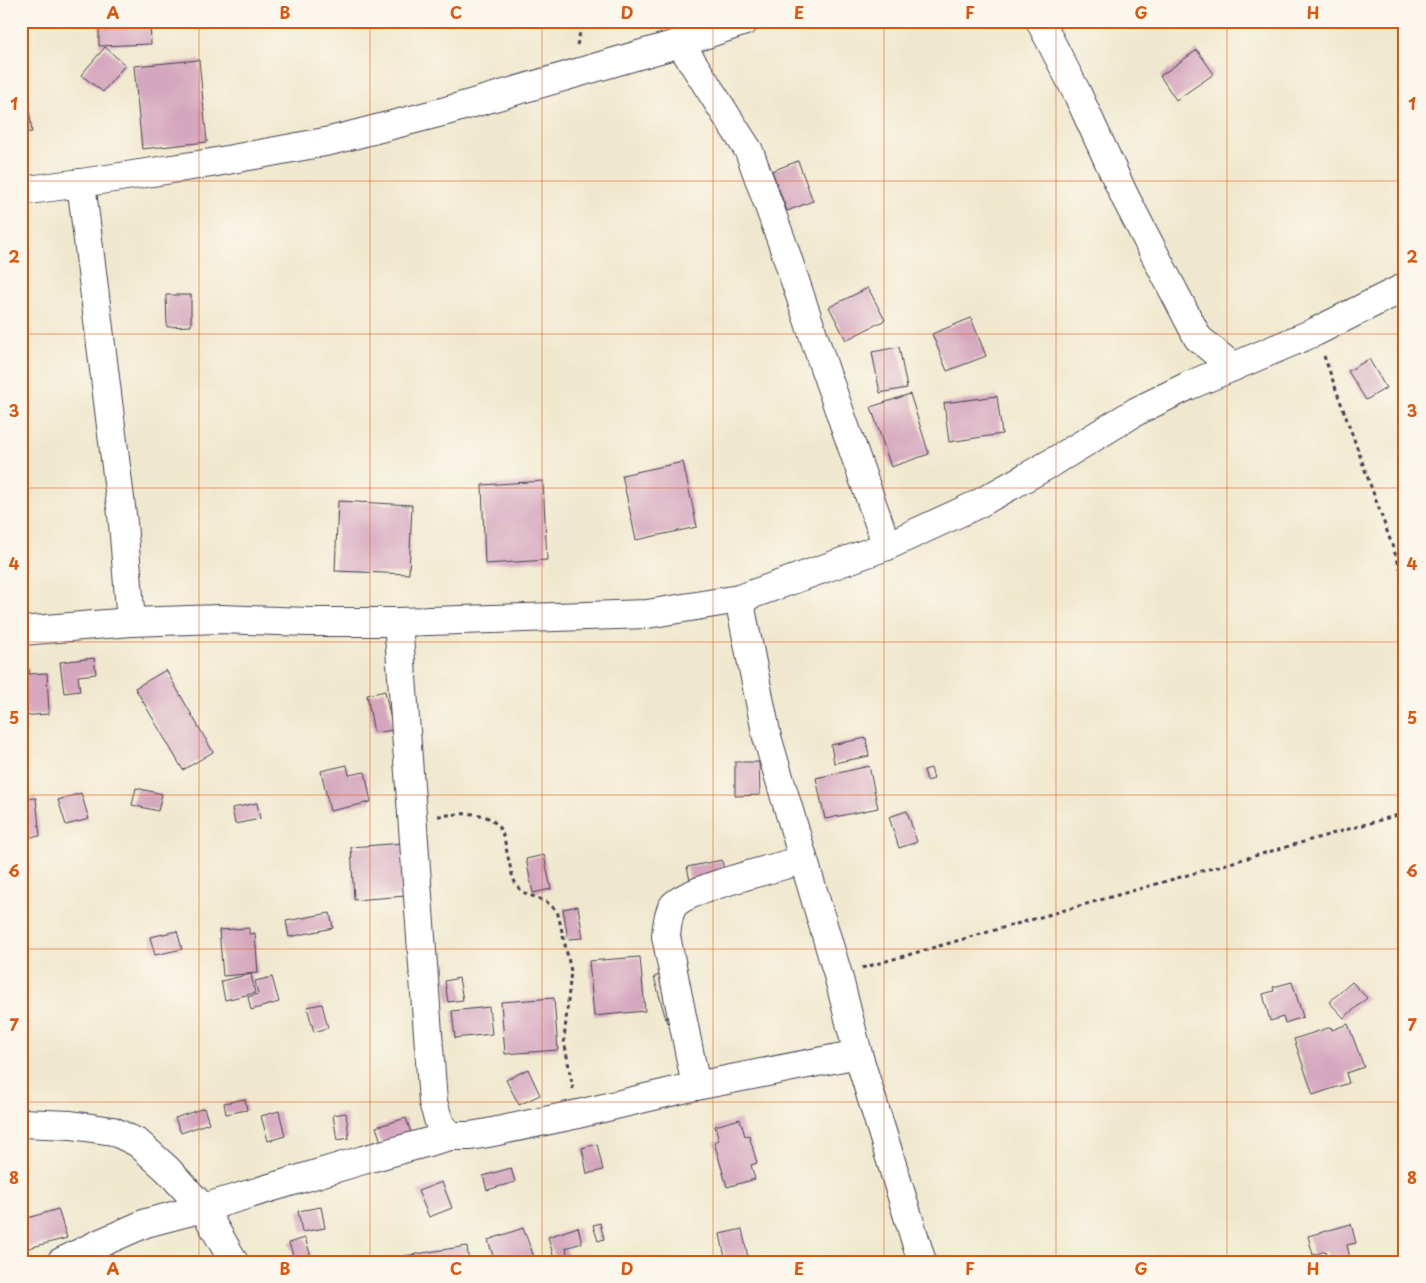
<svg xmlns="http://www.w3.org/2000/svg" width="1426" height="1283" viewBox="0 0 1426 1283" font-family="'Playpen Sans',sans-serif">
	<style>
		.building { fill: #d5a7be }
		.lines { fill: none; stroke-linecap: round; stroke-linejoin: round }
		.minor-casing { stroke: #414051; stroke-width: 30 }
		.path { stroke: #414051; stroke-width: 3; stroke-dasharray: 4 4; stroke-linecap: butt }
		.minor { stroke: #fff; stroke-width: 28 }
		.grid { fill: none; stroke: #de560e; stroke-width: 1; stroke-opacity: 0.55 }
		.neatline { fill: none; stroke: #de560e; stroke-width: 2 }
		.grid-label { font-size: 16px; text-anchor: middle; font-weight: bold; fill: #de560e }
	</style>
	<rect width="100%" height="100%" fill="#fbf7ec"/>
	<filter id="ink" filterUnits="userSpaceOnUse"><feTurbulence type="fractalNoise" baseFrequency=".02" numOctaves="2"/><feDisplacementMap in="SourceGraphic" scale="10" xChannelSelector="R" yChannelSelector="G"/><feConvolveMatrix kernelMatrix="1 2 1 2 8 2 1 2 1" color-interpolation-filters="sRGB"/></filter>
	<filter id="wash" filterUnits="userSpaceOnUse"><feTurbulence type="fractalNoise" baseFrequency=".0096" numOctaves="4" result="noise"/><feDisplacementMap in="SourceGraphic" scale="20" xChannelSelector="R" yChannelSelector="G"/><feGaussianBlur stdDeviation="1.12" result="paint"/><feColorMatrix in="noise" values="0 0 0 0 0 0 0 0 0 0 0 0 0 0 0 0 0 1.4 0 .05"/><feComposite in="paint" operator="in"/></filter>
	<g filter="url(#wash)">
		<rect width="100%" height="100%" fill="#f0e8ce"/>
		<g id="blocks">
			<g class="building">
				<polygon points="99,21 150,21 151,44 99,46"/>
				<polygon points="105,47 125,65 103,92 81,75"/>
				<polygon points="1197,50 1214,74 1176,100 1160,76"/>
				<polygon points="199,60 207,142 142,149 134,66"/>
				<polygon points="21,91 27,91 32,132 21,133"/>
				<polygon points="798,161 813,201 787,211 772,171"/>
				<polygon points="868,288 885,320 846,340 829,307"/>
				<polygon points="166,295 191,295 191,326 167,327"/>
				<polygon points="971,318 986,356 947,371 932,334"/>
				<polygon points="899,347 907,388 880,393 872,352"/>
				<polygon points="1369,359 1386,388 1366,400 1348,371"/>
				<polygon points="910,394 929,454 891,467 871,407"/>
				<polygon points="997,396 1002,434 949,442 944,403"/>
				<polygon points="683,462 697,527 636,540 622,475"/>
				<polygon points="543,481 547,560 485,564 482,485"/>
				<polygon points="338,501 412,505 409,574 335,571"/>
				<polygon points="94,658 96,674 78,676 80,691 64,693 60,662"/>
				<polygon points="29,669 29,674 47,673 49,714 21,716 21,670"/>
				<polygon points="166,670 213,752 183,770 135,688"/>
				<polygon points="385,691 393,730 374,733 367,695"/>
				<polygon points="866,738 869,756 834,763 831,745"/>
				<polygon points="735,762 759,762 760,795 735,796"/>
				<polygon points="347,765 349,775 365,772 371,802 330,811 321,771"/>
				<polygon points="869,766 878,808 825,819 816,778"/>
				<polygon points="931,768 934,779 927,781 924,770"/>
				<polygon points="136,788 162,794 158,811 132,805"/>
				<polygon points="81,793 89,819 66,825 58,800"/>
				<polygon points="36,798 40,836 21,838 21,799"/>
				<polygon points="257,803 260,819 235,824 232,808"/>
				<polygon points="907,811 917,842 899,848 889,817"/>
				<polygon points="403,843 406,896 354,900 351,847"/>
				<polygon points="544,855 551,889 533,893 526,859"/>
				<polygon points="722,860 726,878 691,885 687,867"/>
				<polygon points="578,906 583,938 568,939 563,909"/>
				<polygon points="330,913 333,928 289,937 286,921"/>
				<polygon points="249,928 249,934 255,933 258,973 223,976 219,930"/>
				<polygon points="177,931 182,949 155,955 150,937"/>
				<polygon points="640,957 645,1011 594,1016 589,961"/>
				<polygon points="251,974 255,993 225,1000 221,981"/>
				<polygon points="662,974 675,1021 667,1023 654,977"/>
				<polygon points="272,977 279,1002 251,1010 248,997 258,994 255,981"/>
				<polygon points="459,978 463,1000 448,1002 445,981"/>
				<polygon points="1292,982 1303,1017 1285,1023 1283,1017 1270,1021 1263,994 1274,991 1273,987"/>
				<polygon points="1352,982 1367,998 1344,1018 1329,1002"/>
				<polygon points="554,998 558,1050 505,1054 501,1002"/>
				<polygon points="322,1004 328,1028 314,1032 307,1007"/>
				<polygon points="489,1007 492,1034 455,1038 452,1011"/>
				<polygon points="1348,1024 1364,1067 1346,1073 1349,1083 1313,1095 1294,1039 1331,1027 1332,1030"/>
				<polygon points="528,1069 540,1095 519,1105 506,1080"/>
				<polygon points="245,1099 247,1110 226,1114 224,1103"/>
				<polygon points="204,1108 209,1123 181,1133 175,1118"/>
				<polygon points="279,1111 285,1136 268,1141 261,1116"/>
				<polygon points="346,1113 349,1138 337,1140 333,1115"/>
				<polygon points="406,1118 411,1133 381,1142 376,1127"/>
				<polygon points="740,1119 745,1136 749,1135 757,1163 751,1165 755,1179 727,1187 714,1142 719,1140 715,1126"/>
				<polygon points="597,1144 603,1170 587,1174 582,1148"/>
				<polygon points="511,1168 515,1182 487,1190 483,1176"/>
				<polygon points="442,1182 452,1208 429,1217 418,1191"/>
				<polygon points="321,1207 325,1228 302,1232 298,1211"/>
				<polygon points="58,1209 67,1238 21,1250 21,1220"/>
				<polygon points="600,1223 604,1239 598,1241 593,1225"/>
				<polygon points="1351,1224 1356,1243 1347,1245 1351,1262 1329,1262 1326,1251 1313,1255 1308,1236"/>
				<polygon points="578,1227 582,1243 566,1248 568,1258 555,1262 548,1237"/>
				<polygon points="523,1228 536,1262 495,1262 488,1240"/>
				<polygon points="742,1229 749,1262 726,1262 720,1234"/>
				<polygon points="305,1238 311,1256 295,1261 289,1243"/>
				<polygon points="467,1246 469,1262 398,1262 397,1257"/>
				<polygon points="321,1257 323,1262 307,1262 307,1261"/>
			</g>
		</g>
	</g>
	<g filter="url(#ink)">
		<use href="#blocks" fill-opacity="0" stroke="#414051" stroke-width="1"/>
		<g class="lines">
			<g class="minor-casing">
				<g id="minor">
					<polyline points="1040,21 1077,93 1125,197 1198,338 1233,367"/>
					<polyline points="680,43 749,151 783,245 825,370 887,546"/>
					<polyline points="81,183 123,523 131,622"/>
					<polyline points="21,191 81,183 211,163 330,141 446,111 680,43 745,21"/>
					<polyline points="739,599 767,737 838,975 858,1054 922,1262"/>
					<polyline points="398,622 433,1102 439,1122 450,1136 470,1136 488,1133 578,1114 696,1086 858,1054"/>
					<polyline points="21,631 131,622 220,619 309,622 398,622 647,614 739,599 887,546 978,504 1053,462 1137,411 1188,386 1315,332 1405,287"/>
					<path d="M 696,1086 L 666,936 C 667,926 668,914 673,906 C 686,889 779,867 803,860"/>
					<polyline points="21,1123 71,1125 113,1131 138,1143 167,1169 203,1208 234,1262"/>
					<polyline points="61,1262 96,1245 146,1223 203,1208 363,1160 450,1136"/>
				</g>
			</g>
			<g class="path">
				<polyline points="577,45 583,21"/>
				<polyline points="1324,356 1405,581"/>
				<path d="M 438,816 C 463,814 493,806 504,838 C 506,846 507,854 509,861 C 511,870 512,879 518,887 C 528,900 546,894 558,914 L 571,971 L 564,1040 L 573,1089"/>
				<polyline points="862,968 1405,813"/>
			</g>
			<use href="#minor" class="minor"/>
		</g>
	</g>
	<path class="grid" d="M 199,21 L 199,1262M 370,21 L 370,1262M 542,21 L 542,1262M 713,21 L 713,1262M 884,21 L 884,1262M 1056,21 L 1056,1262M 1227,21 L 1227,1262M 21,181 L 1405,181M 21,334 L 1405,334M 21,488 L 1405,488M 21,642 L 1405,642M 21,795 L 1405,795M 21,949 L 1405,949M 21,1102 L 1405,1102"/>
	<rect width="1426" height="1283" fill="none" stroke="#fbf7ec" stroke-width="55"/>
	<rect x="28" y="28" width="1370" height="1228" class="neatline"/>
	<g class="grid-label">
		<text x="113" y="19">A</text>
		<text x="285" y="19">B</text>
		<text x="456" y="19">C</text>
		<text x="627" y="19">D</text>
		<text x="799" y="19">E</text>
		<text x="970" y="19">F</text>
		<text x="1141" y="19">G</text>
		<text x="1313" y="19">H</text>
		<text x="14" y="110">1</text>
		<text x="1412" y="110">1</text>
		<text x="14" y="263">2</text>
		<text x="1412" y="263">2</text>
		<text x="14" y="417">3</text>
		<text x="1412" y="417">3</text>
		<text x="14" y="570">4</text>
		<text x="1412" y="570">4</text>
		<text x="14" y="724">5</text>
		<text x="1412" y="724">5</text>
		<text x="14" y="877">6</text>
		<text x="1412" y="877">6</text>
		<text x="14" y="1031">7</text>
		<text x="1412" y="1031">7</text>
		<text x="14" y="1184">8</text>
		<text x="1412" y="1184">8</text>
		<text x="113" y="1275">A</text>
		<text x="285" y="1275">B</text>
		<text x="456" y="1275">C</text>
		<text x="627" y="1275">D</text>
		<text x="799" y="1275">E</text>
		<text x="970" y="1275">F</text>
		<text x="1141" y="1275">G</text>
		<text x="1313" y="1275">H</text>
	</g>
</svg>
